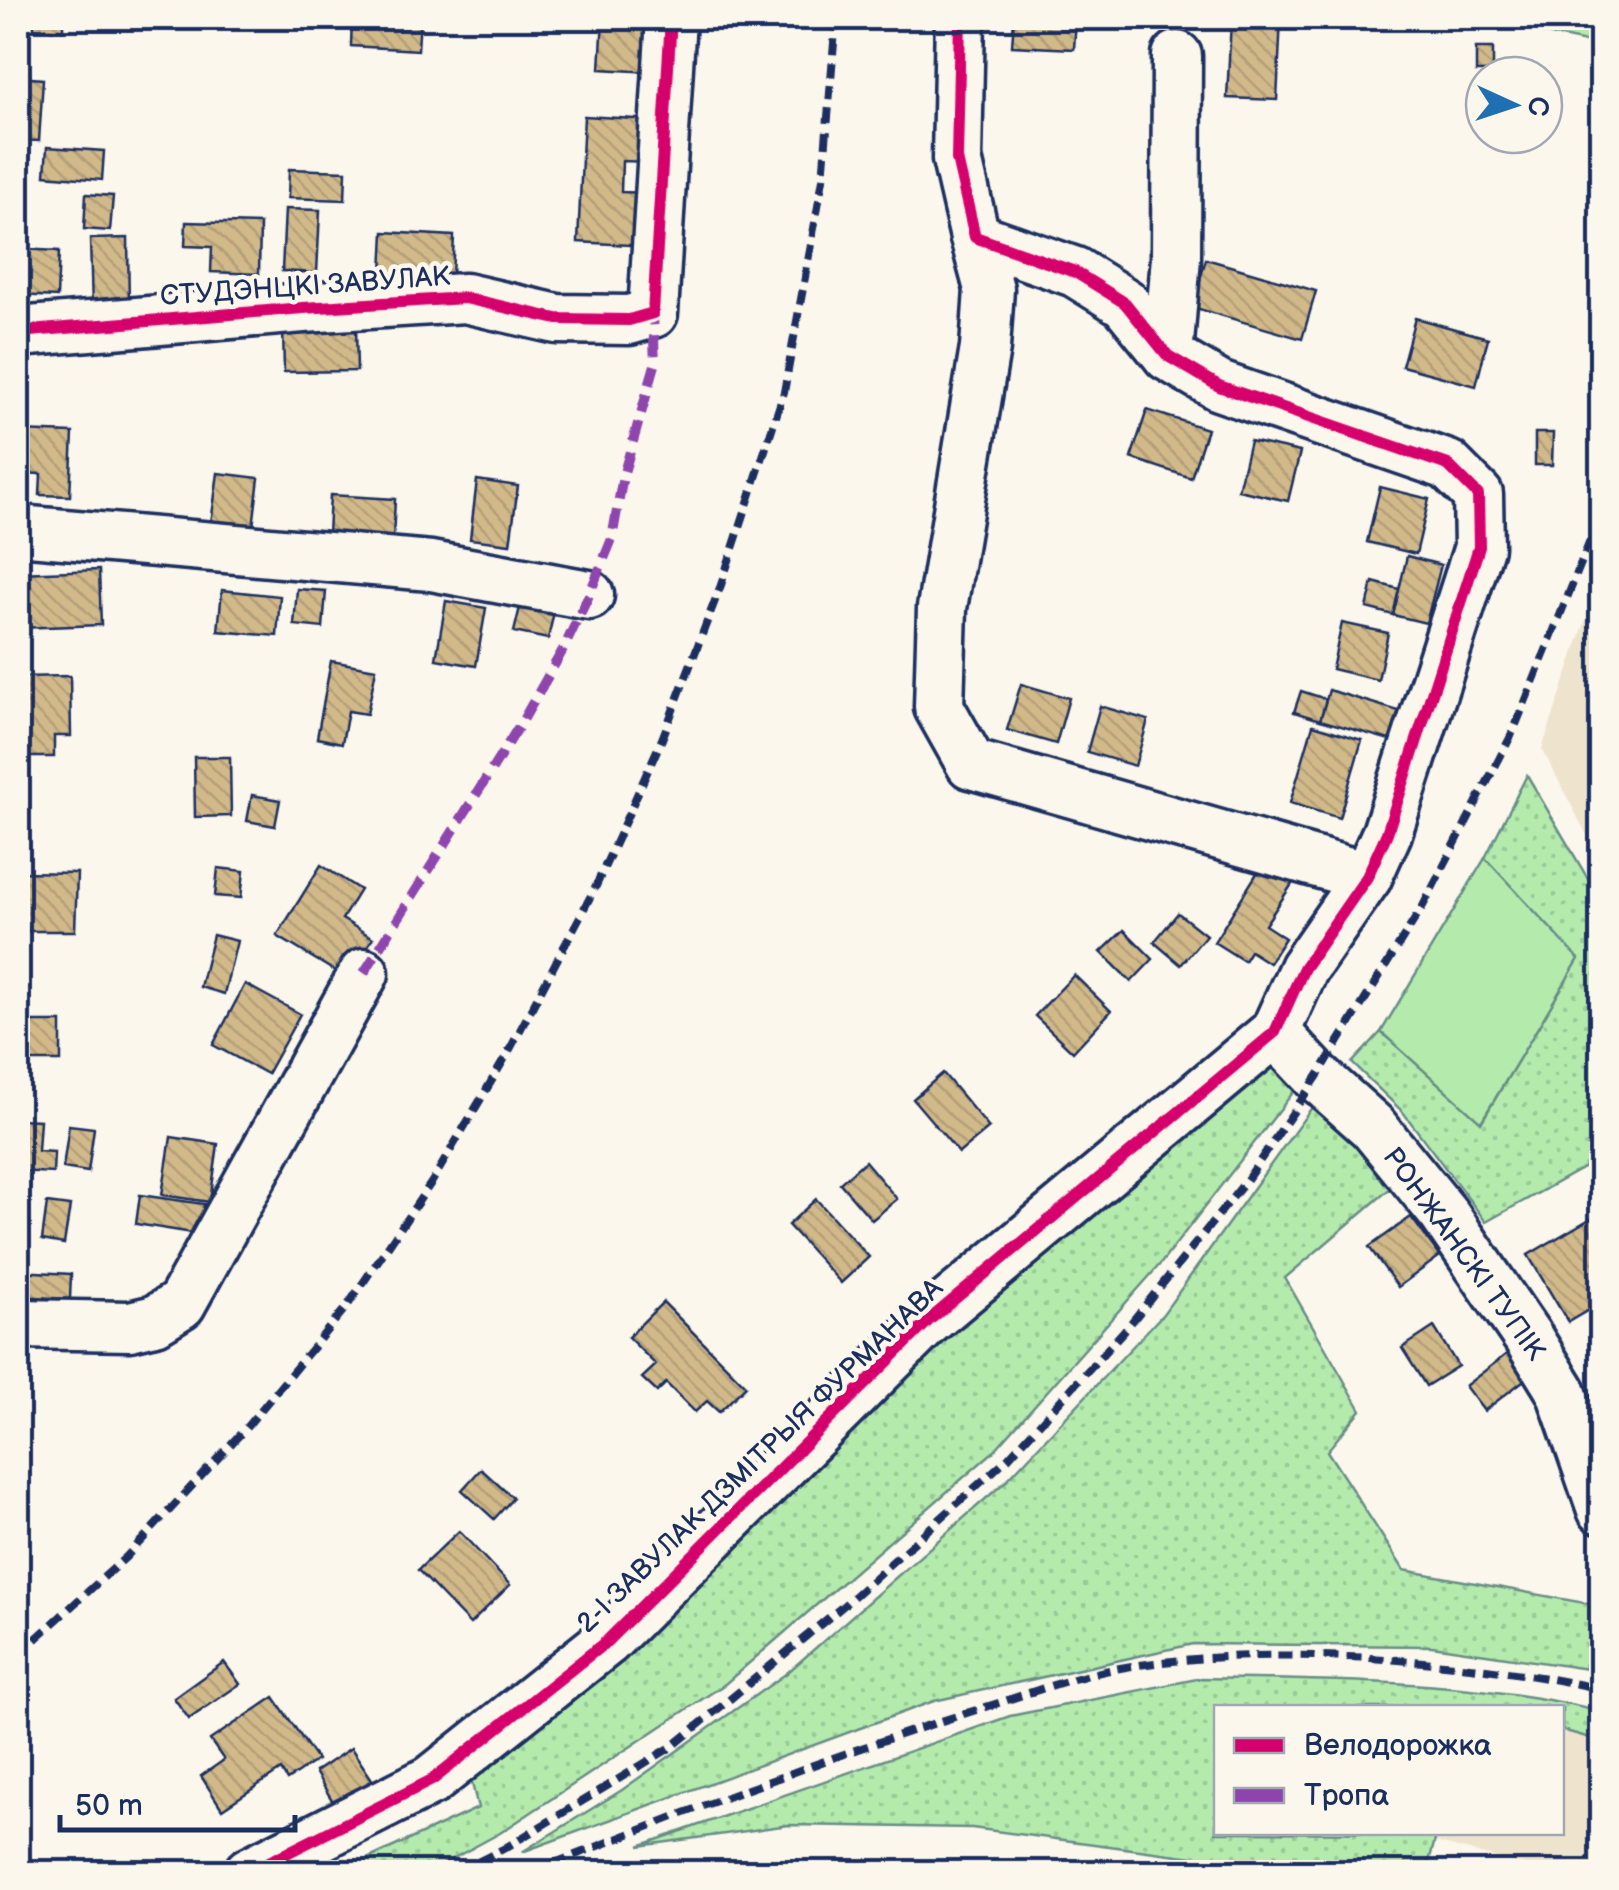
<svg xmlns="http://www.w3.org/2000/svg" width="1619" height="1890" viewBox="0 0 1619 1890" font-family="'Balsamiq Sans',sans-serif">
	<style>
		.built { fill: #eee4ce }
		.grass { fill: url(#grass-dots); stroke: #688d86; stroke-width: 2.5 }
		.wetland { fill: url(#wetland-marsh); stroke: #688d86; stroke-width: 2.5 }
		.garden { fill: #b4ebad; stroke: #688d86; stroke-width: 2.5 }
		.building { fill: url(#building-back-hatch); stroke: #1b2f5e; stroke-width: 2.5 }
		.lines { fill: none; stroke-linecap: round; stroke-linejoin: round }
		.minor-casing { stroke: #1b2f5e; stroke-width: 55 }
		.minor { stroke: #fbf7ec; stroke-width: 48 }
		.rail { stroke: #1b2f5e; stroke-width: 8; stroke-dasharray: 15 8; stroke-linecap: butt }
		.quiet { stroke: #8e44ad; stroke-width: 10; stroke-dasharray: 20 10; stroke-linecap: butt }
		.cycleway-casing { stroke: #fbf7ec; stroke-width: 19 }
		.cycleway { stroke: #d6006c; stroke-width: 12 }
		.labels { text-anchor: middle; stroke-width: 9; stroke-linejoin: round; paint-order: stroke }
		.street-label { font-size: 28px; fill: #1b2f5e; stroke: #fbf7ec }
	</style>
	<defs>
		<pattern id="grass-dots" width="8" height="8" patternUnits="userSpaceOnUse" patternTransform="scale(2.5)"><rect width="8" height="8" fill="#b4ebad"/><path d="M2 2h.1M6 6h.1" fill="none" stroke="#9aca97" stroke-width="1.8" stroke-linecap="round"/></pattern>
		<pattern id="wetland-marsh" width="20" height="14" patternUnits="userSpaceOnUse" patternTransform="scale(2.5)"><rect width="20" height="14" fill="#b4ebad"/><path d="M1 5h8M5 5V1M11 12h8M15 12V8" fill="none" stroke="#9aca97"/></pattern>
		<pattern id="building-back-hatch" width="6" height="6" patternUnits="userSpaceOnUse" patternTransform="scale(2.5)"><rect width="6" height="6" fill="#d1b989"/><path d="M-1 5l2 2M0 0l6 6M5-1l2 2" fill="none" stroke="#b39f79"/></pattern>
	</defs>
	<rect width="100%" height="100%" fill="#fbf7ec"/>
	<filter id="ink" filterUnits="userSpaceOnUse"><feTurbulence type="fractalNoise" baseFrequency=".01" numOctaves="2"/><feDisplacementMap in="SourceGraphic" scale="20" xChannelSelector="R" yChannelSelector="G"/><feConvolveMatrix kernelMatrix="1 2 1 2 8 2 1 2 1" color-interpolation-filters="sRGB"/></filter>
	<g filter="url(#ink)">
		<g class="built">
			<polygon points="1601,574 1602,862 1601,862 1542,749"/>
			<polygon points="1562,1730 1601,1741 1601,1872 1551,1872 1435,1842 1437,1833 1562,1832"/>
		</g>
		<g class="grass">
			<polygon points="1527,775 1601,901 1601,1158 1486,1222 1403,1112 1352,1063 1381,1032 1482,1121 1578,960 1485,858"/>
			<polygon points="1268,1048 1305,1077 1162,1262 993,1452 725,1684 500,1833 428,1872 339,1872 478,1808 470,1775 936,1332"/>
			<polygon points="1323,1092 1400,1180 1285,1278 1361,1410 1327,1451 1404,1570 1601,1606 1601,1671 1432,1646 1193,1644 934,1701 522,1852 622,1790 787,1673 1006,1481 1163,1314"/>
			<path d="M 1202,1678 C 1336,1681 1471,1679 1601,1711 L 1601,1741 L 1562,1730 L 1562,1708 L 1477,1708 L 1465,1704 L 1463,1708 L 1216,1708 L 1216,1832 L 1437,1833 L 1426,1872 L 1281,1872 L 1238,1863 L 972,1828 L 789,1825 L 639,1846 L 1010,1716 Z"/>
		</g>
		<polygon class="wetland" points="1502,18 1601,18 1601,45 1512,27"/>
		<polygon class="garden" points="1485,858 1579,959 1481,1122 1381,1032"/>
		<g class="building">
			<polygon points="34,18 63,18 63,30 34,28"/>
			<polygon points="352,18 420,18 418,50 351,46"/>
			<polygon points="603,18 655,18 651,72 600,69"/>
			<polygon points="1014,18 1076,18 1074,49 1012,46"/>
			<polygon points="1212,18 1281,18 1277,100 1227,98 1231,20"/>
			<rect x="1476" y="48" width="17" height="24"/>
			<polygon points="18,77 43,79 39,141 18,140"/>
			<polygon points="584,116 652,120 650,162 622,161 621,192 649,193 646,246 578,242"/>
			<polygon points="47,147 104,151 102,180 45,175"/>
			<polygon points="289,169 346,171 345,200 288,198"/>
			<polygon points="86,194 113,196 110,231 84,229"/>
			<polygon points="285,209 320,210 317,273 282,271"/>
			<polygon points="186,222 260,224 259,274 211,272 212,247 185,246"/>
			<polygon points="384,232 454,236 452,276 382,272"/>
			<polygon points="128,238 129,308 92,308 90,239"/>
			<polygon points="18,249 59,251 57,297 18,295"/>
			<polygon points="1206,259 1316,291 1302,339 1192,307"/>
			<polygon points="1415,318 1488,338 1476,386 1402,366"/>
			<polygon points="356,326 357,371 284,372 283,327"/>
			<polygon points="1147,410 1207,429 1191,478 1131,458"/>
			<polygon points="18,431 73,433 70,496 40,495 41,474 18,473"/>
			<polygon points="1535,433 1553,433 1552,465 1535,465"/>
			<polygon points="1250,441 1300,452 1288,501 1238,490"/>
			<polygon points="218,473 259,478 252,535 210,530"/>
			<polygon points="477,480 518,486 510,544 470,539"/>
			<polygon points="1380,487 1429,499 1416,554 1367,542"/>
			<polygon points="330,495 395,499 393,539 328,535"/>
			<polygon points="1407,556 1441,565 1426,623 1393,615"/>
			<polygon points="99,570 101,625 18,628 18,573"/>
			<polygon points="1373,582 1399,589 1393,615 1367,608"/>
			<polygon points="297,589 326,591 323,628 294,625"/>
			<polygon points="222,590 280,596 277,636 218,631"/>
			<polygon points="522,599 555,607 548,639 514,632"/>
			<polygon points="446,601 486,608 476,666 436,659"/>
			<polygon points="1342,623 1388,633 1378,680 1332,669"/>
			<polygon points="331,661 376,669 367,714 348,711 342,743 317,738"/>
			<polygon points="70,676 71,736 54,736 54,757 18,757 18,677"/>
			<polygon points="1021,684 1069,698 1056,744 1007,730"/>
			<polygon points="1329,690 1402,712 1393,741 1320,720"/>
			<polygon points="1301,691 1326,699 1320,720 1294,712"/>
			<polygon points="1100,706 1148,720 1135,766 1087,752"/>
			<polygon points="1313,725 1362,740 1339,818 1290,803"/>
			<polygon points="194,757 230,757 231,816 195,817"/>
			<polygon points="252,795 280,800 275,826 247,821"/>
			<polygon points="1264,862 1294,881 1265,925 1285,938 1269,963 1250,951 1244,961 1214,942"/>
			<polygon points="321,865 360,890 342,919 373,938 348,979 277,936"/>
			<polygon points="218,868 244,871 241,898 215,896"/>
			<polygon points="19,872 77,873 75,931 18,931"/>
			<polygon points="1178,913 1206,935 1181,965 1154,942"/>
			<polygon points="1124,930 1153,959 1131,982 1101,952"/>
			<polygon points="213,935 237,941 224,994 200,987"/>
			<polygon points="1074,975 1111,1011 1073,1052 1035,1016"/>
			<polygon points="245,984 300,1014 267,1074 213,1045"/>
			<rect x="23" y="1022" width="38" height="39"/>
			<polygon points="943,1073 989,1128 959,1153 913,1099"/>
			<polygon points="18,1119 40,1120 38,1151 54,1152 53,1173 18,1171"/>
			<polygon points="69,1125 94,1128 88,1172 63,1168"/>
			<polygon points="171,1137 218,1144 210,1202 162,1195"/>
			<polygon points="865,1161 897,1199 872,1220 840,1183"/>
			<polygon points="140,1195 204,1204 199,1234 136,1224"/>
			<polygon points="816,1199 869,1257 841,1283 788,1225"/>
			<polygon points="47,1203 70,1206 64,1244 42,1240"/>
			<polygon points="1602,1212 1602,1302 1568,1322 1528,1255"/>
			<polygon points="1411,1217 1440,1256 1398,1287 1369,1247"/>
			<polygon points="18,1218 27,1219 25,1267 18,1267"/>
			<polygon points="18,1271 71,1274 70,1299 18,1296"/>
			<polygon points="663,1302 746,1386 719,1412 707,1401 695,1412 666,1383 657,1392 642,1378 656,1365 628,1337"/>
			<polygon points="1434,1327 1458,1366 1426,1386 1402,1348"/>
			<polygon points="1513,1349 1532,1374 1484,1411 1465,1386"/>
			<polygon points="481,1469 513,1498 494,1519 462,1490"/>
			<polygon points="459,1531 510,1585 470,1624 418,1570"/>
			<polygon points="224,1662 240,1684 189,1719 174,1698"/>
			<polygon points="274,1697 317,1760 287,1780 281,1770 222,1809 201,1776 224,1760 210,1740"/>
			<polygon points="351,1748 373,1781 335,1805 315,1772"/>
		</g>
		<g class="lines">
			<g class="minor-casing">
				<g id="minor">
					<polyline points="975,237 989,289 985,348 942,608 939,707 971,764 1367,877"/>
					<polyline points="18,332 303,308 465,298 557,319 629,320 653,313 671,18"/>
					<polyline points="1168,356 1176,257 1177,56"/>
					<polyline points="18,530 431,566 589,595"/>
					<polyline points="1275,1032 1317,1077 1373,1127 1443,1213 1527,1336 1561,1391 1602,1509"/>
					<polyline points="18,1324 130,1326 155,1320 181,1304 364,973"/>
					<polyline points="249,1872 432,1780 607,1641 928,1321 1275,1032 1304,968 1367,877 1387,833 1479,547 1478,495 1448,465 1219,386 1168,356 1125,303 1075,272 975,237 957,159 960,18"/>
				</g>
			</g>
			<use href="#minor" class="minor"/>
			<g class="rail">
				<polyline points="18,1655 126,1557 245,1429 348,1305 433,1180 508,1053 596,886 662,739 721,585 784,392 823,179 836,18"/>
				<polyline points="458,1872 505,1848 673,1746 843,1606 1008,1458 1130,1324 1246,1181 1317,1077 1423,906 1513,732 1602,511"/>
				<path d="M 531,1872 C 677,1816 823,1758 973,1711 C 1023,1696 1075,1675 1126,1667 C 1268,1644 1461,1658 1602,1689"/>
			</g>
			<polyline class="quiet" points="364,973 523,720 564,648 589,595 612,539 623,476 655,365 653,313"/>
			<g class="cycleway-casing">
				<g id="cycleway">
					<polyline points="18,332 303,308 465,298 557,319 629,320 653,313 671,18"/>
					<polyline points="249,1872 432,1780 607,1641 928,1321 1275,1032 1304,968 1367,877 1387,833 1479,547 1478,495 1448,465 1219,386 1168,356 1125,303 1075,272 975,237 957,159 960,18"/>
				</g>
			</g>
			<use href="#cycleway" class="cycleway"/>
		</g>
	</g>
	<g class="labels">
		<g class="street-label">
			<text transform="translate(305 285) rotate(-4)" y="10">СТУДЭНЦКІ ЗАВУЛАК</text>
			<text transform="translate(1465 1253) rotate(54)" y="10">РОНЖАНСКІ ТУПІК</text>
			<text transform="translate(759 1455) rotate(-44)" y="10">2-І ЗАВУЛАК ДЗМІТРЫЯ ФУРМАНАВА</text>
		</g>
	</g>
	<rect width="1619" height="1890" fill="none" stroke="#fbf7ec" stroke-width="60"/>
	<rect x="30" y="30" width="1559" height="1830" fill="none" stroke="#1b2f5e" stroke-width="4" filter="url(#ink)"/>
	<rect x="1214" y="1705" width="350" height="130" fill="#fbf7ec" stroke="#a1a7b3" stroke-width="2.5"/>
	<rect x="1234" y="1738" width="50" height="15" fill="#d6006c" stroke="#a1a7b3" stroke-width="2.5"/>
	<text x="1304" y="1755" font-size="30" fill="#1b2f5e">Велодорожка</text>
	<rect x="1234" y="1788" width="50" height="15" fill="#8e44ad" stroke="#a1a7b3" stroke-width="2.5"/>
	<text x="1304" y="1805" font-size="30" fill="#1b2f5e">Тропа</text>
	<g transform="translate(1514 105) rotate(93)"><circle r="48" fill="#fbf7ec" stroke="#a1a7b3" stroke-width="2.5"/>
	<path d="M0-8L18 38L0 25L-18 38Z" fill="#1f6fb2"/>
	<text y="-15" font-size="28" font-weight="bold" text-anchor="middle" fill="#1b2f5e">С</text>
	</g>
	<path d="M60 1815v15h235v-15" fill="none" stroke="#1b2f5e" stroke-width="5"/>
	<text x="75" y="1815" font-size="30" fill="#1b2f5e" stroke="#fbf7ec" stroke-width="8" paint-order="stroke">50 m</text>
</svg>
